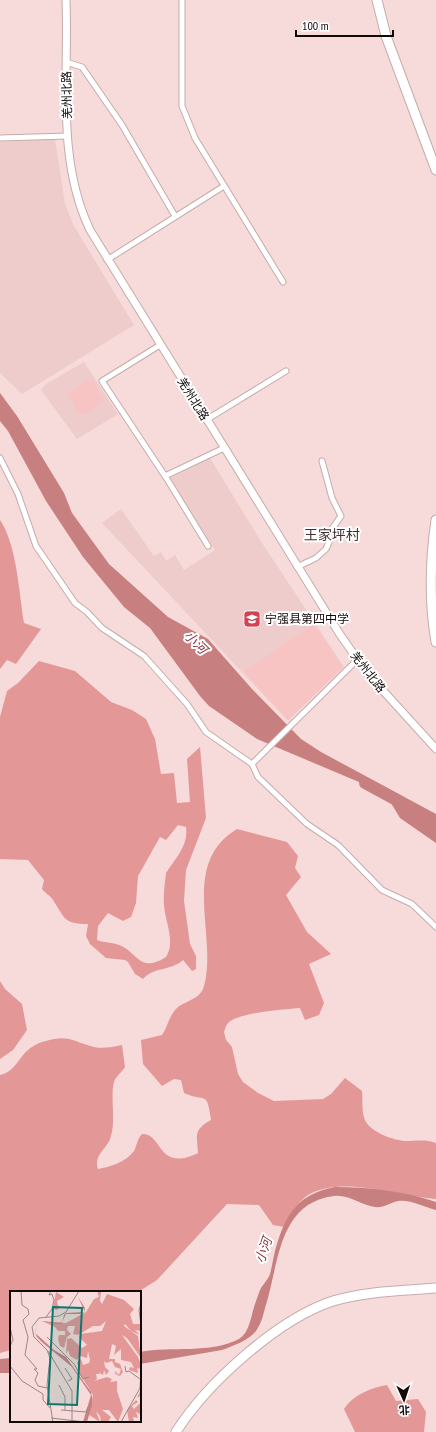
<svg xmlns="http://www.w3.org/2000/svg" width="436" height="1432" viewBox="0 0 436 1432" font-family="'PT Sans Narrow','Noto Sans SC',sans-serif">
	<style>
		.built { fill: #efcccc }
		.green { fill: #f8c4c3 }
		.forest { fill: #e39797; fill-rule: evenodd }
		.water { fill: #c87f7f }
		.lines { fill: none; stroke-linecap: round; stroke-linejoin: round }
		.river { stroke: #c87f7f; stroke-width: 12 }
		.street-casing { stroke: #c5acab; stroke-width: 7 }
		.secondary-casing { stroke: #c5acab; stroke-width: 9 }
		.highway-casing { stroke: #c5acab; stroke-width: 11 }
		.street { stroke: #fff; stroke-width: 5 }
		.secondary { stroke: #fff; stroke-width: 7 }
		.highway { stroke: #fff; stroke-width: 9 }
		.labels { text-anchor: middle; stroke-width: 4; stroke-linejoin: round; paint-order: stroke }
		.street-label { font-size: 12px; fill: #120909; stroke: #fff }
		.poi-label { font-size: 12px; fill: #120909; stroke: #fff; text-anchor: start }
		.water-label { font-size: 13px; font-style: italic; fill: #8c3239; stroke: #fff }
		.quarter-label { font-size: 14px; fill: #432f2f; stroke: #fff }
		.inset-road { fill: none; stroke: #9b8786; stroke-width: 1 }
		.view { fill: #0f766e; fill-opacity: 0.15; stroke: #0f766e; stroke-width: 2 }
		.inset-edge { fill: none; stroke: #120909; stroke-width: 2 }
	</style>
	<rect width="100%" height="100%" fill="#f6dbda"/>
	<g class="built">
		<polygon points="55,139 65,204 74,226 134,325 22,394 0,373 0,142"/>
		<polygon points="84,362 118,414 77,439 41,390 46,384"/>
		<polygon points="210,458 262,543 344,667 288,721 102,523 121,509 154,556 161,552 166,561 175,555 184,570 215,550 169,479"/>
	</g>
	<g class="green">
		<path d="M 88,380 L 93,381 L 103,400 C 100,407 87,414 79,414 L 67,394 Z"/>
		<polygon points="314,624 343,667 288,720 244,671"/>
	</g>
	<g class="forest">
		<path d="M 0,520 C 17,545 19,593 24,623 L 41,629 L 16,664 L 7,660 L 0,669 Z"/>
		<path d="M 39,661 L 75,671 L 111,702 L 132,710 L 146,719 L 155,739 L 161,774 L 174,773 L 177,803 L 190,802 L 187,759 L 200,747 L 206,818 L 186,870 L 184,901 L 190,944 L 196,956 L 196,969 L 192,971 L 183,960 C 171,971 153,967 143,979 L 135,974 L 128,962 L 125,960 L 106,958 L 90,944 L 86,936 L 88,924 C 63,924 65,918 53,900 C 50,895 45,893 42,889 L 44,880 L 28,860 L 0,859 L 0,717 L 7,691 L 18,683 ZM 178,825 L 186,827 C 189,845 175,859 166,873 C 165,883 163,895 164,905 C 165,922 176,941 166,957 C 139,974 138,952 119,945 C 112,942 104,943 97,940 L 98,926 L 108,913 L 123,921 L 131,917 L 136,903 L 138,876 L 160,837 L 166,840 Z"/>
		<path d="M 237,829 L 287,842 L 298,856 L 295,868 L 301,877 L 286,895 L 307,932 L 331,954 L 309,964 L 324,1003 L 319,1015 L 305,1020 L 300,1008 C 285,1009 237,1013 228,1023 C 226,1025 225,1029 224,1032 L 226,1040 L 232,1047 L 238,1074 L 243,1082 L 258,1093 L 274,1101 L 323,1099 L 331,1094 L 345,1078 L 362,1091 C 363,1100 361,1114 366,1122 C 373,1133 393,1140 405,1141 C 416,1141 425,1139 436,1143 L 436,1199 C 399,1196 342,1175 308,1195 C 297,1202 290,1216 284,1227 L 273,1225 L 259,1205 L 227,1204 L 157,1280 L 138,1292 L 11,1292 L 11,1350 L 0,1353 L 0,1075 C 16,1072 19,1055 32,1047 C 36,1044 41,1042 46,1041 C 68,1034 74,1042 94,1047 C 103,1049 113,1047 122,1045 L 125,1067 C 122,1072 115,1077 114,1082 C 110,1097 116,1119 111,1136 C 108,1149 93,1154 98,1169 C 110,1167 126,1162 134,1151 C 137,1145 137,1139 142,1134 C 163,1133 157,1173 198,1153 C 197,1135 193,1130 211,1120 C 207,1089 205,1103 184,1093 L 181,1080 L 174,1079 L 162,1086 L 143,1064 L 141,1040 L 162,1035 C 167,1028 170,1014 177,1008 C 186,1000 200,1000 204,986 C 218,936 179,864 237,829 Z"/>
		<polygon points="0,981 5,989 22,1004 27,1030 13,1050 0,1059"/>
		<path d="M 387,1385 L 396,1401 L 418,1399 L 426,1412 L 424,1432 L 355,1432 L 344,1409 C 353,1395 370,1388 387,1385 Z"/>
	</g>
	<g class="water">
		<polygon points="0,393 17,416 64,493 72,513 109,564 168,617 208,639 252,689 301,739 321,752 436,814 436,843 400,818 385,793 257,739 209,706 200,696 150,628 124,607 83,557 46,501 8,431 0,421"/>
		<path d="M 335,1187 C 368,1187 405,1191 436,1202 L 436,1210 C 425,1207 409,1199 398,1201 C 389,1203 384,1208 375,1207 C 361,1205 348,1194 334,1196 C 277,1203 279,1266 265,1308 C 263,1316 261,1324 256,1331 C 249,1340 233,1346 222,1350 L 140,1364 L 140,1352 C 171,1346 211,1354 239,1339 C 249,1333 251,1317 254,1307 C 256,1301 258,1295 260,1290 C 263,1284 268,1280 270,1274 C 272,1267 273,1259 275,1251 C 285,1215 297,1194 335,1187 Z"/>
		<polygon points="11,1358 11,1373 0,1373 0,1359"/>
	</g>
	<g class="lines">
		<polyline class="river" points="365,783 400,802"/>
		<g class="street-casing">
			<g id="street">
				<polyline points="182,0 182,106 195,138 283,282"/>
				<polyline points="66,62 82,67 122,125 175,216"/>
				<polyline points="0,138 68,136"/>
				<polyline points="107,260 224,186"/>
				<polyline points="160,345 102,381 167,479 208,546"/>
				<polyline points="206,420 286,371"/>
				<polyline points="0,458 18,494 36,546 75,603 87,612 102,628 144,656 187,704 206,732 252,764 258,777 307,824 338,845 382,890 412,904 436,927"/>
				<polyline points="165,476 224,448"/>
				<polyline points="297,567 316,558 326,549 329,542 329,533 341,516 332,498 322,461"/>
				<polyline points="252,764 357,660"/>
			</g>
		</g>
		<g class="secondary-casing">
			<path id="secondary" d="M 66,0 C 69,76 56,159 90,230 L 339,633 L 367,673 L 436,749"/>
		</g>
		<g class="highway-casing">
			<g id="highway">
				<polyline points="377,0 386,36 436,170"/>
				<path d="M 436,520 C 430,561 429,601 436,642"/>
				<path d="M 176,1432 C 207,1383 278,1319 333,1301 C 366,1291 402,1291 436,1288"/>
			</g>
		</g>
		<use href="#street" class="street"/>
		<use href="#secondary" class="secondary"/>
		<use href="#highway" class="highway"/>
	</g>
	<defs>
		<g id="school-square" transform="scale(0.9)"><rect x="-9" y="-9" width="18" height="18" rx="4" fill="#d34250" stroke="#fff"/><path d="M0-5L7-2L0 1L-7-2ZM-4 1L0 2.5L4 1V4Q0 6-4 4Z" fill="#fff"/></g>
	</defs>
	<g fill-rule="evenodd">
		<use href="#school-square" x="252" y="619"/>
	</g>
	<g class="labels">
		<g class="street-label">
			<text transform="translate(67 95) rotate(-91)" y="4">羌州北路</text>
			<text transform="translate(193 399) rotate(58)" y="4">羌州北路</text>
			<text transform="translate(368 672) rotate(52)" y="4">羌州北路</text>
		</g>
		<g class="poi-label">
			<text x="265" y="623">宁强县第四中学</text>
		</g>
		<g class="water-label">
			<text transform="translate(196 642) rotate(45)" y="5">小河</text>
			<text transform="translate(263 1250) rotate(-71)" y="5">小河</text>
		</g>
		<g class="quarter-label">
			<text x="332" y="540">王家坪村</text>
		</g>
	</g>
	<g transform="translate(10 1291)">
		<rect width="131" height="131" fill="#f6dbda"/>
		<path d="M 87,0 L 91,1 L 90,10 L 92,13 L 97,3 L 114,9 L 124,18 L 120,23 L 123,33 L 130,33 L 131,40 L 125,39 L 130,44 L 121,40 L 115,33 L 114,35 L 128,45 L 131,67 L 117,47 L 112,44 L 128,66 L 131,74 L 129,78 L 127,77 L 128,82 L 119,79 L 120,76 L 124,77 L 121,71 L 111,69 L 111,58 L 104,64 L 106,55 L 102,53 L 99,68 L 105,68 L 105,71 L 110,73 L 113,81 L 110,85 L 107,84 L 105,82 L 105,80 L 109,84 L 111,78 L 105,76 L 102,70 L 96,72 L 94,70 L 95,76 L 99,80 L 96,84 L 94,79 L 93,84 L 88,81 L 90,83 L 86,83 L 87,88 L 84,90 L 97,86 L 102,88 L 100,91 L 107,90 L 107,100 L 113,118 L 108,131 L 99,119 L 92,119 L 101,126 L 98,131 L 91,131 L 90,125 L 86,120 L 90,131 L 79,124 L 83,104 L 70,83 L 67,71 L 71,68 L 73,74 L 79,72 L 80,69 L 78,60 L 77,67 L 70,65 L 67,69 L 60,65 L 58,59 L 56,63 L 57,48 L 61,47 L 72,57 L 77,54 L 69,46 L 70,43 L 92,40 L 96,30 L 90,35 L 83,35 L 68,44 L 63,43 L 65,35 L 58,35 L 57,39 L 61,43 L 57,46 L 54,57 L 50,55 L 48,48 L 49,44 L 55,44 L 55,40 L 48,40 L 45,36 L 32,30 L 56,32 L 76,21 L 84,8 L 89,6 ZM 46,1 L 54,6 L 47,10 L 49,18 L 46,19 L 43,17 ZM 131,98 L 131,120 L 130,123 L 126,121 L 128,127 L 123,126 L 124,131 L 119,131 L 117,119 L 126,109 L 128,111 L 122,115 L 124,118 L 130,112 L 130,105 L 127,107 Z" fill="#e39797"/>
		<path d="M 74,0 L 68,6 L 75,17 L 75,21 L 69,23 L 56,23 L 52,31 L 50,33 L 28,30 L 25,42 L 44,59 L 56,66 L 81,101 L 82,106 L 82,114 L 77,131 L 73,131 L 81,104 L 62,76 L 33,52 L 27,46 L 25,41 L 28,30 L 49,32 L 52,31 L 54,24 L 56,22 L 75,21 L 68,6 Z" fill="#c87f7f"/>
		<path class="inset-road" d="M 11,0 L 12,14 L 18,18 L 19,23 L 13,29 L 18,46 L 15,64 L 27,78 L 24,78 L 28,82 L 25,89 L 28,95 L 37,97M 131,12 L 129,19 L 131,35M 36,26 L 42,18 L 44,9 L 42,3 L 39,4 L 41,0M 0,36 L 3,49 L 0,55M 131,44 L 131,59M 37,46 L 64,73 L 73,88 L 79,86M 38,60 L 62,100 L 62,131M 0,75 L 12,90 L 33,103 L 33,109 L 40,117M 115,75 L 116,81 L 119,80 L 130,88M 55,77 L 62,88 L 58,90M 49,94 L 55,106 L 55,119M 51,119 L 76,121 L 78,116M 41,127 L 75,131M 43,131 L 37,94 L 40,67 L 37,59 L 24,46 L 22,36 L 29,27 L 49,25 L 56,21 L 69,0M 111,131 L 130,97 L 131,80"/>
		<path class="view" d="M 43,16 L 72,17 L 67,114 L 38,113 Z"/>
		<rect width="131" height="131" class="inset-edge"/>
	</g>
	<g transform="translate(404 1400) rotate(177)" stroke="#ffffff" stroke-width="3" paint-order="stroke">
	<path d="M0-3L7 15L0 10L-7 15Z" fill="#120909"/>
	<text y="-6" font-size="11" font-weight="bold" text-anchor="middle" fill="#120909">北</text>
	</g>
	<path d="M296 30v6h97v-6" fill="none" stroke="#120909" stroke-width="2"/>
	<text x="302" y="30" font-size="12" fill="#120909" stroke="#ffffff" stroke-width="3" paint-order="stroke">100 m</text>
</svg>
